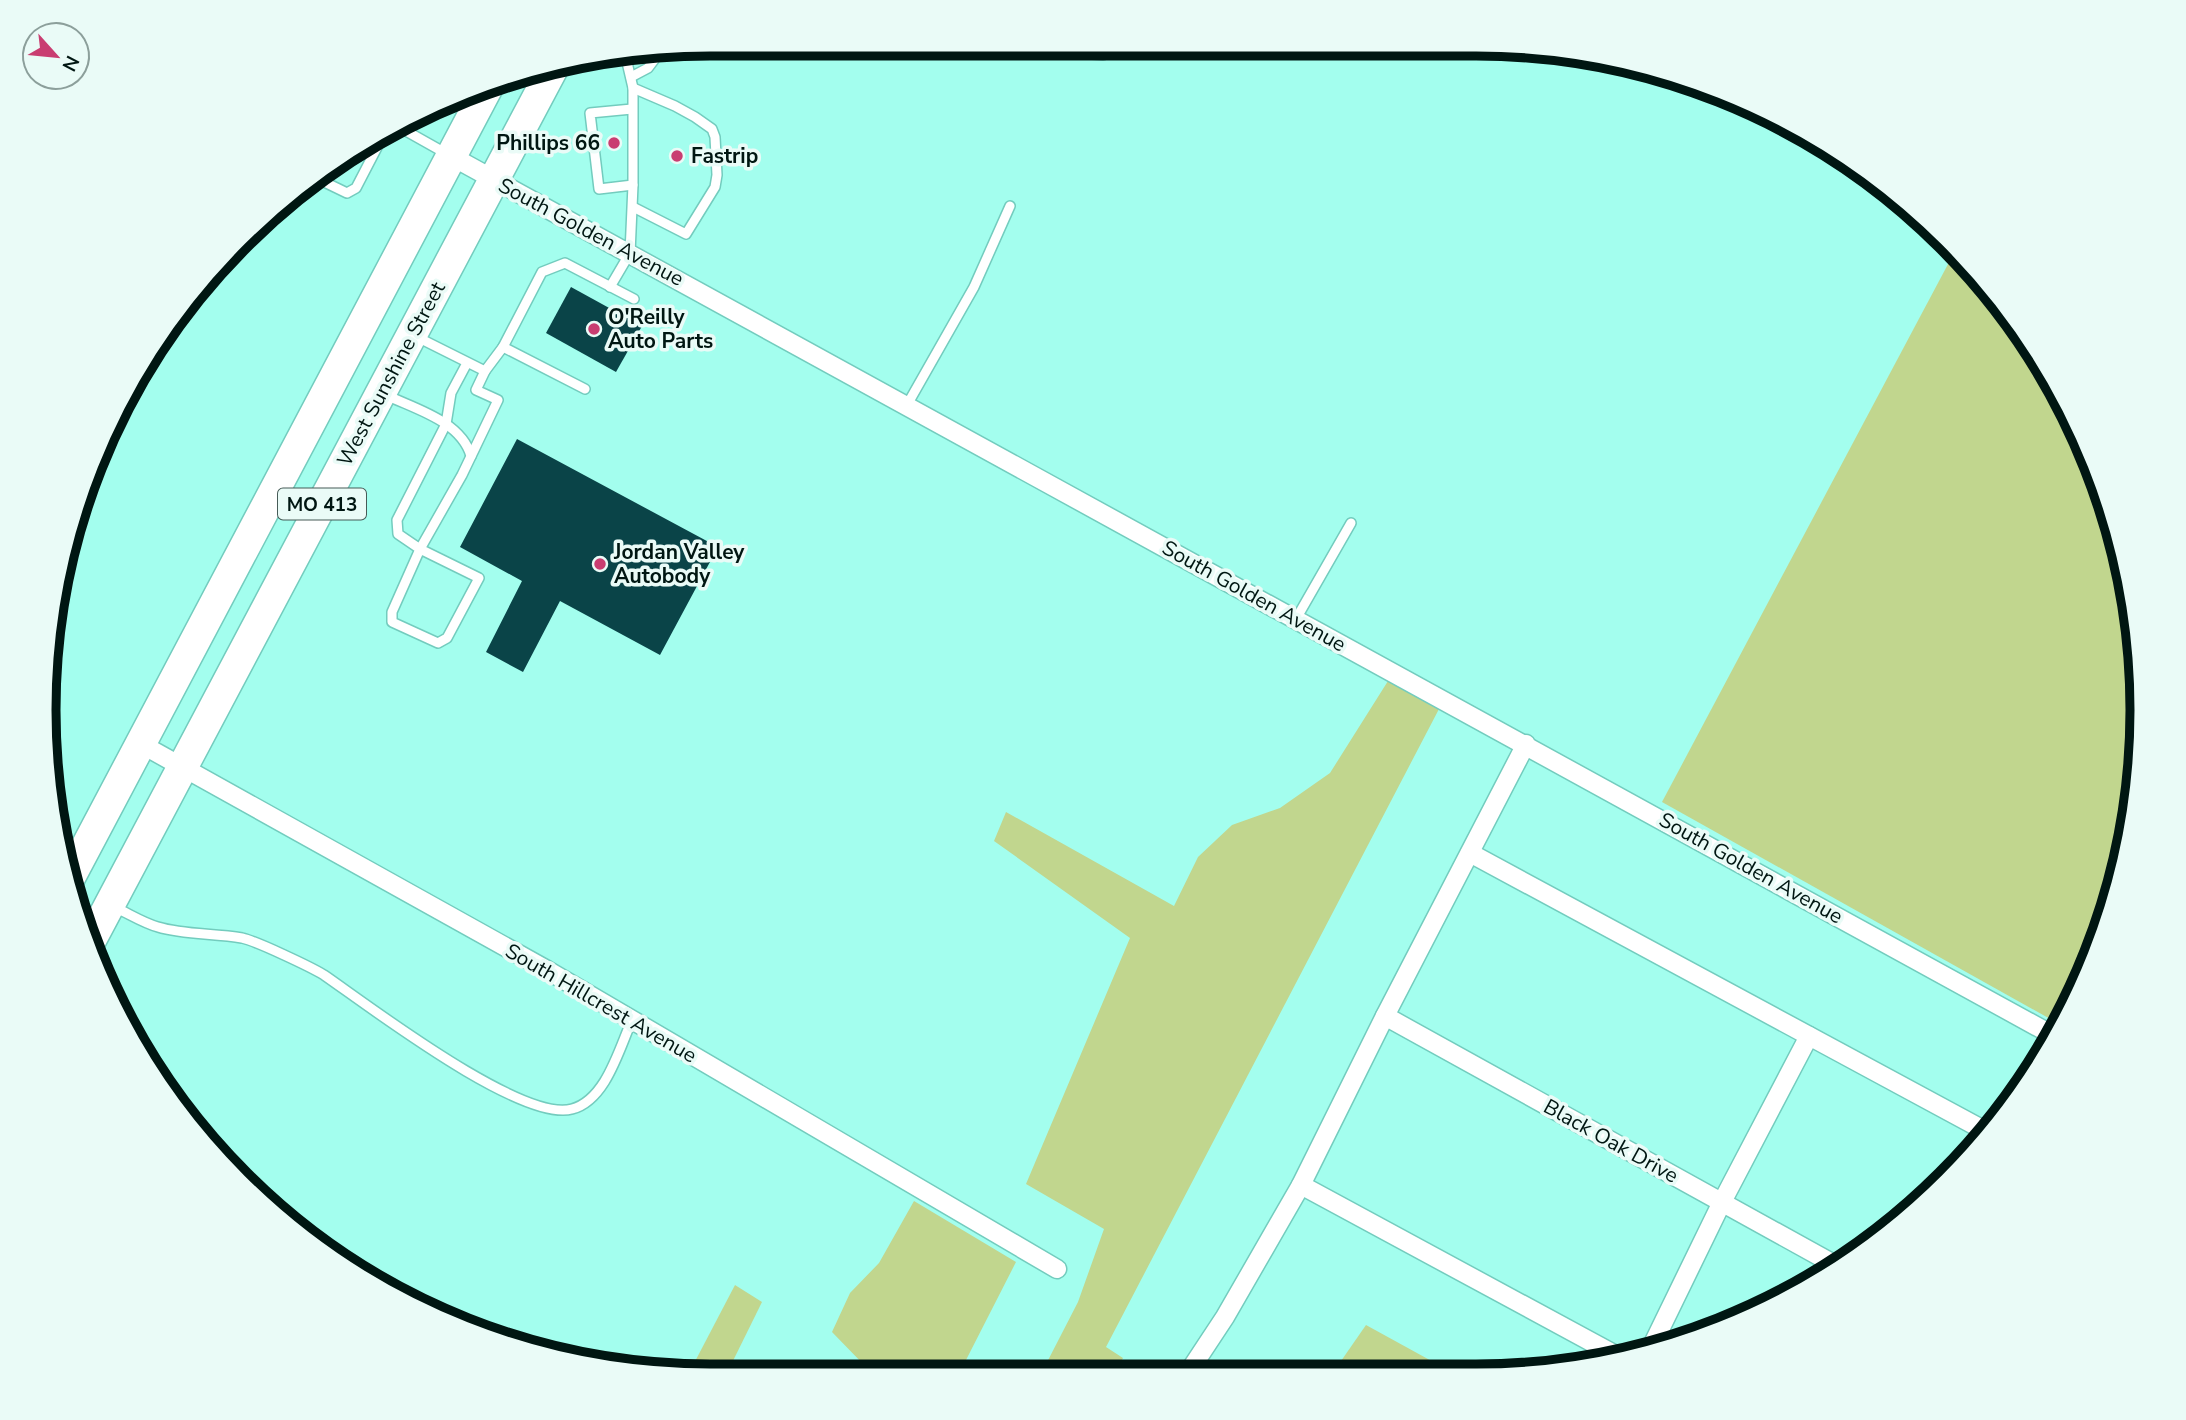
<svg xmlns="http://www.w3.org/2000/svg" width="2186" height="1420" viewBox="0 0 2186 1420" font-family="'Nunito Sans',sans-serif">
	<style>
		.green { fill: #c1d68e }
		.building { fill: #0a4448 }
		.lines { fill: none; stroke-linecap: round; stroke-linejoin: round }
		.service-casing { stroke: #73ccbe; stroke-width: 12 }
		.minor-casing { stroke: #73ccbe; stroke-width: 21 }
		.primary-casing { stroke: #73ccbe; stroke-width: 33 }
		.service { stroke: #fff; stroke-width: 9 }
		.minor { stroke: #fff; stroke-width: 18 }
		.primary { stroke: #fff; stroke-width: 30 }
		.poi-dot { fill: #c93d71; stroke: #eafbf7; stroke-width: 2.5 }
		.labels { text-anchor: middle; stroke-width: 7; stroke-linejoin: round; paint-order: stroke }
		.shield { fill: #eafbf7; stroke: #465b57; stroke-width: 2 }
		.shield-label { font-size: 19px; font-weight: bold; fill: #001612 }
		.poi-label { font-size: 21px; font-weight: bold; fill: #001612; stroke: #eafbf7; text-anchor: start }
		.street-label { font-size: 21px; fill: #001612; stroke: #eafbf7 }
		.rim { fill: none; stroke: #001612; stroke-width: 9 }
	</style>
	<rect width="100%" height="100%" fill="#a3feee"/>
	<g class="green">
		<polygon points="1955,251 2004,304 2073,415 2119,537 2141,666 2137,797 2107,924 2061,1025 1662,802"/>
		<polygon points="1388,681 1439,709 1106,1347 1123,1358 1115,1373 1039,1373 1043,1370 1078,1302 1104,1229 1026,1184 1130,938 994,841 1006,812 1174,906 1198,857 1232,825 1280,808 1330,773"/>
		<polygon points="914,1201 1016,1262 966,1360 975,1372 866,1372 866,1367 832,1332 850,1293 879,1263"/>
		<polygon points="735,1285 762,1302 728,1371 690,1371"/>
		<polygon points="1366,1325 1457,1375 1332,1374"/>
	</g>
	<g class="building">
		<polygon points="571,287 642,326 616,372 546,333"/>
		<polygon points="517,439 718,547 660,655 560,601 523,672 486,652 522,581 460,547"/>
	</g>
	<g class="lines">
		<g class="service-casing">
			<g id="service">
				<polyline points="1070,46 1082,53 1103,55 1111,46"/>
				<polyline points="631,77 648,68 660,52"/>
				<polyline points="633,88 675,106 695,117 712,129 715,137 717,175 715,187 686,234 633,207"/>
				<polyline points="632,109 590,113 599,189 633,185"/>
				<polyline points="399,127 447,154"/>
				<polyline points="316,178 347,193 356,188 384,134"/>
				<polyline points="610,287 630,253 633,185 633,88 626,58"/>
				<polyline points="417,337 485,371 476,390 498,400 462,475 420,549 392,612 392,622 438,643 447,638 479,578 420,549 398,534 397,520 446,424 451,393 467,363"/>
				<polyline points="503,347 585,389"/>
				<polyline points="485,371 503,347 542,272 565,263 634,299"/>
				<path d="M 386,395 C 415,409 461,421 471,456"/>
				<polyline points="907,405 974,287 1010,206"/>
				<polyline points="1296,619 1351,523"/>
				<polyline points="63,845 77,853"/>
				<path d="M 114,907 C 128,913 143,923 158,927 C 184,935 215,933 242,938 C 256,941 311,967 324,975 C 369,1006 522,1123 572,1109 C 606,1100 619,1049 632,1020"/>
			</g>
		</g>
		<g class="minor-casing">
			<g id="minor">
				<polyline points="451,156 2056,1037"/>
				<polyline points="141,744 547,970 1057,1269"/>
				<polyline points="1470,853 1989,1133"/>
				<polyline points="1385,1016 1837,1266"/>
				<polyline points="1301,1185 1621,1358"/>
				<polyline points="1648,1354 1722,1202 1809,1036"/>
				<polyline points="1188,1373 1225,1317 1301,1185 1385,1016 1526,744"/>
			</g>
		</g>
		<g class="primary-casing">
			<g id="primary">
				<polyline points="67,883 491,81"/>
				<polyline points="92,938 552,70"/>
			</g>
		</g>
		<use href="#service" class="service"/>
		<use href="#minor" class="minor"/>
		<use href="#primary" class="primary"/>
	</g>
	<g class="poi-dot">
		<circle cx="614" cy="143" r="7"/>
		<circle cx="677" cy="156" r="7"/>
		<circle cx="594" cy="329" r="7"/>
		<circle cx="600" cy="564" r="7"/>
	</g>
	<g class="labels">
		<rect class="shield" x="278" y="488.5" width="88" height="31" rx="5"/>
		<g class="shield-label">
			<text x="322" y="511">MO 413</text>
		</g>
		<g class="poi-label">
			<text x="600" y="150" text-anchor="end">Phillips 66</text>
			<text x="691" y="163">Fastrip</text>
			<text x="608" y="324">O'Reilly<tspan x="608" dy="24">Auto Parts</tspan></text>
			<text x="614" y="559">Jordan Valley<tspan x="614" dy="24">Autobody</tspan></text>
		</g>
		<g class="street-label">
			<text transform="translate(591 232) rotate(28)" y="7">South Golden Avenue</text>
			<text transform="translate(391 374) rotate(-62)" y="7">West Sunshine Street</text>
			<text transform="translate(1254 596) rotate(29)" y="7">South Golden Avenue</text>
			<text transform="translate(1751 868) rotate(29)" y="7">South Golden Avenue</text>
			<text transform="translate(601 1003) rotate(30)" y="7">South Hillcrest Avenue</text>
			<text transform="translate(1611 1141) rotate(29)" y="7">Black Oak Drive</text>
		</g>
	</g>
	<path d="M0 0H2186V1420H0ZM710 56H1476A654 654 0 0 1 2130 710V710A654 654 0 0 1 1476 1364H710A654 654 0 0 1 56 710V710A654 654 0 0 1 710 56Z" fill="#eafbf7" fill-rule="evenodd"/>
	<path class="rim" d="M710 56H1476A654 654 0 0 1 2130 710V710A654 654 0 0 1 1476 1364H710A654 654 0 0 1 56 710V710A654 654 0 0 1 710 56Z"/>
	<g transform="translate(56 56) rotate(117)"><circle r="33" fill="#eafbf7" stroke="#8c9f9b" stroke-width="2"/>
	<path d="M0-5L12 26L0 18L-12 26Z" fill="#c93d71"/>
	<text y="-10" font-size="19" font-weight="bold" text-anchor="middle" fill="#001612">N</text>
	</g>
</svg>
